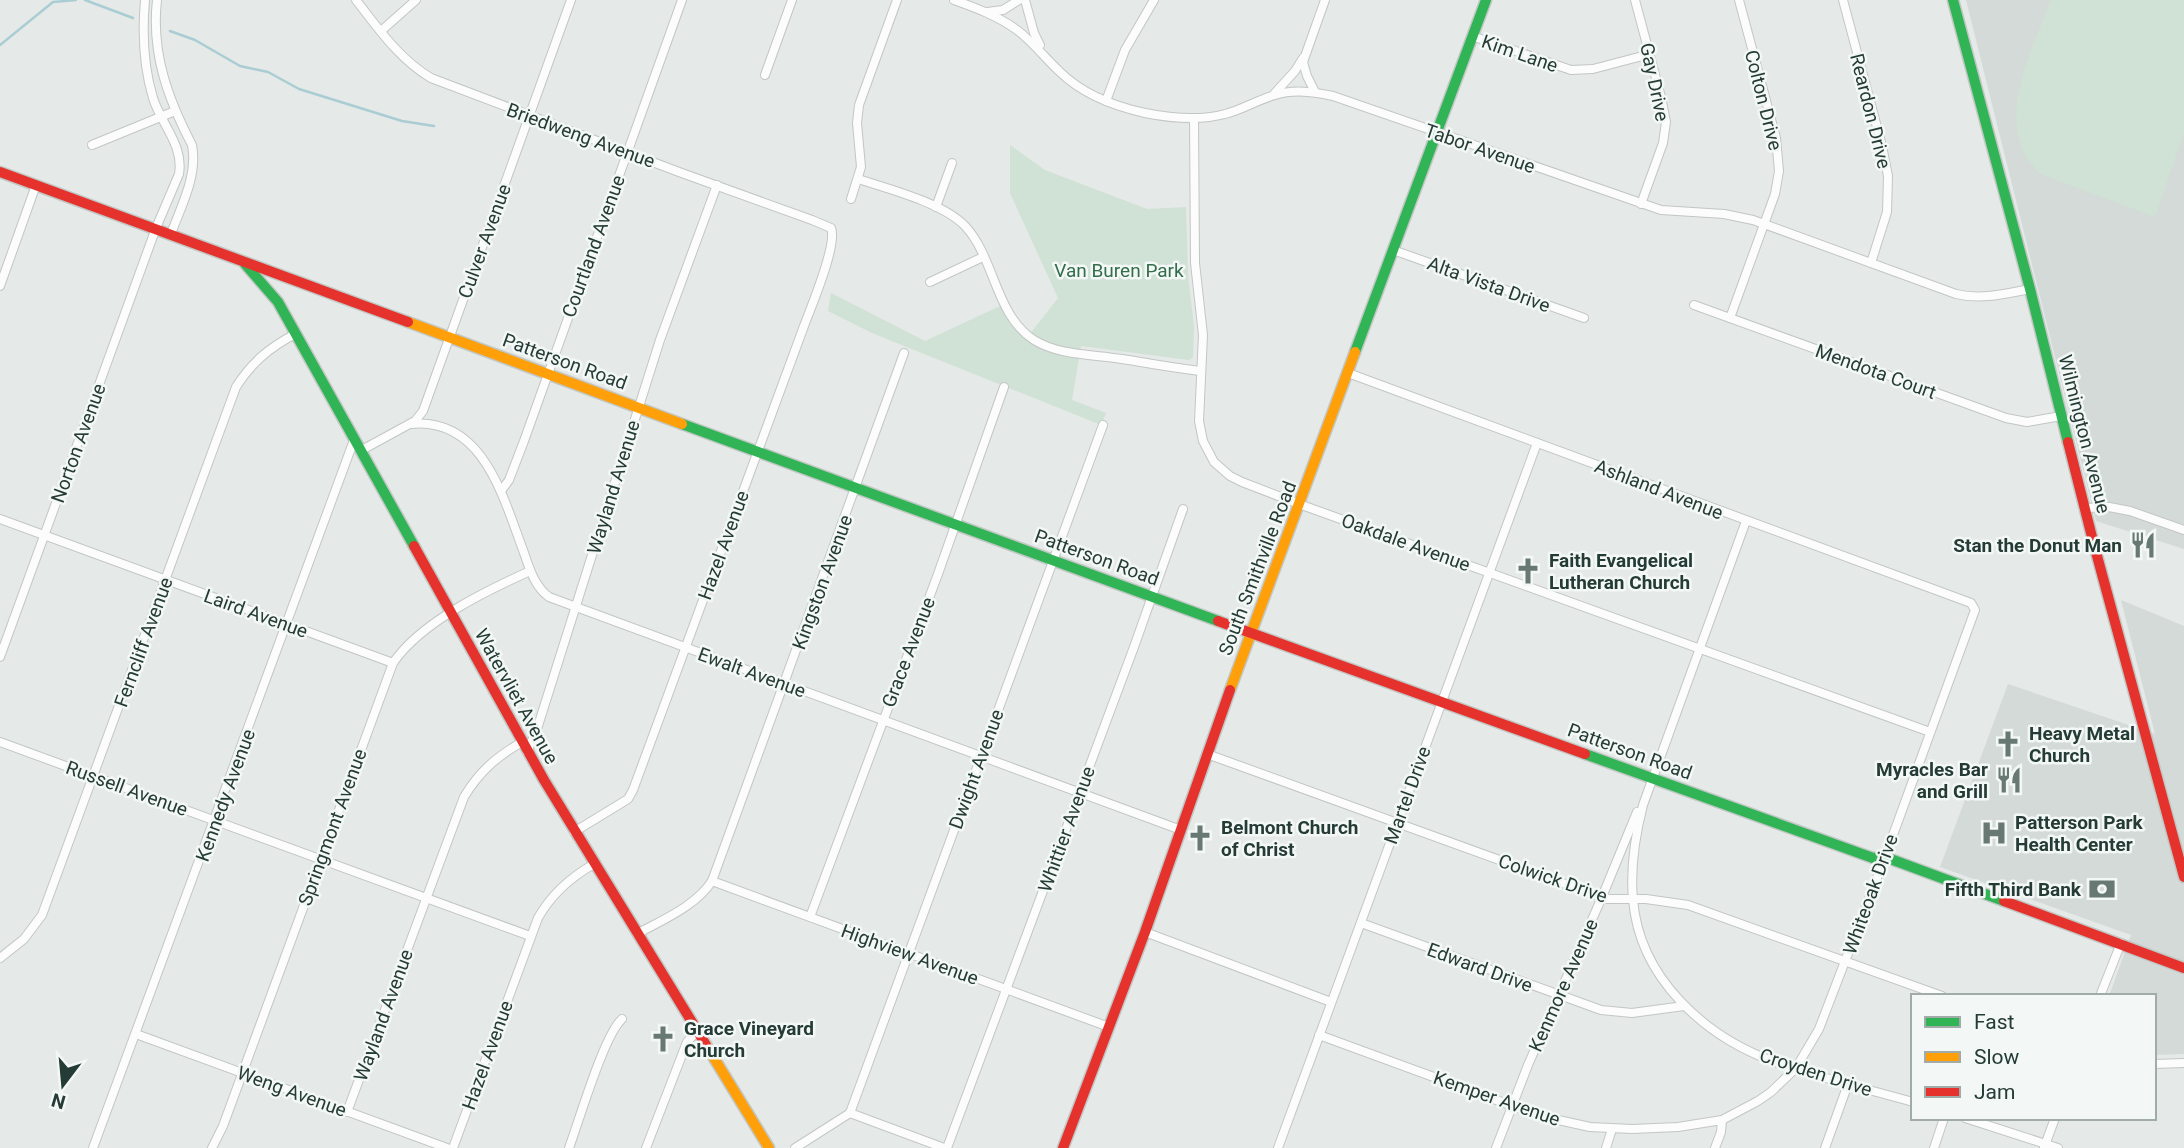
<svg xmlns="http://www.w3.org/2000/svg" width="2184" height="1148" viewBox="0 0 2184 1148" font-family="Roboto,sans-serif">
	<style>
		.built { fill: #d3dad7 }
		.green { fill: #d0e1d5 }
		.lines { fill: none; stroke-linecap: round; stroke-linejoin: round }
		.stream { stroke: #aacdd3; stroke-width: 2.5 }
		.street-casing { stroke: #c2c6c4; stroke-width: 10 }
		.fast-casing { stroke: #c1c7c4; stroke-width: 13 }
		.slow-casing { stroke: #c1c7c4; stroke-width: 13 }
		.jam-casing { stroke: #c1c7c4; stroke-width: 13 }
		.street { stroke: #fbfcfb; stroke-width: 8 }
		.fast { stroke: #30b455; stroke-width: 10 }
		.slow { stroke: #ff9f0a; stroke-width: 10 }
		.jam { stroke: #e5322d; stroke-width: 10 }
		.labels { text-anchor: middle; stroke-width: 5; stroke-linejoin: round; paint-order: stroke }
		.street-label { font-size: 19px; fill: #253b35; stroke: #f3f8f6 }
		.park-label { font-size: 19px; fill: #336d4a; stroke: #f3f8f6 }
		.poi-label { font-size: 19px; font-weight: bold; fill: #253b35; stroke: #f3f8f6; text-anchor: start }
	</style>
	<rect width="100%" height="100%" fill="#e5e9e7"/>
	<g class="built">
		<polygon points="1966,0 2184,0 2184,549 2096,521"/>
		<polygon points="2121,600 2184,626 2184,1054 2154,1055 2154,996 2109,996 2131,935 1940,867 2008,684 2155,734"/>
	</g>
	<g class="green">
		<path d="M 2051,0 L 2184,0 L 2184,133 L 2155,217 L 2040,174 C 1990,126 2031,53 2051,0 Z"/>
		<polygon points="1010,145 1045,170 1147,209 1186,207 1188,275 1194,326 1193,357 1189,360 1081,346 1072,400 1106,413 1101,425 872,333 828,311 831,293 925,341 1000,306 1012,326 1026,339 1058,298 1010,193"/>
	</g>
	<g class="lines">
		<g class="stream">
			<polyline points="85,0 133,18"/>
			<polyline points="170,31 195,40 240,66 268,72 299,89 402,121 434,126"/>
			<polyline points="0,45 53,2 76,0"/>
		</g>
		<g class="street-casing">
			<g id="street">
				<path d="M 157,0 C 151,53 168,99 192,145 C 198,176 181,206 171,234"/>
				<path d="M 356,0 C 378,28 399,59 431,78 L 679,172 L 812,220 L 831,228 C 838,244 811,307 804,326 L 633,790 L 628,799 L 574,832"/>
				<path d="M 954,0 C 976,8 998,16 1017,30 C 1033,42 1044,57 1059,71 C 1082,94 1113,106 1145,113 C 1170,118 1199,121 1225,114 C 1242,110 1257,100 1275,95 C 1294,89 1314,92 1333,96 L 1661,210 L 1724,214 L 1753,220 L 1956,294 C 1981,300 2004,294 2030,289"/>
				<polyline points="1025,0 1034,33 1040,45"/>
				<polyline points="1635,0 1661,97 1666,122 1663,143 1641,204"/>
				<polyline points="1843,0 1882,146 1888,176 1887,212 1871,263"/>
				<polyline points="987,12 1003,10 1019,0"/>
				<polyline points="381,31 416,0"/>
				<polyline points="1472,36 1571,70 1593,69 1650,54"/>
				<polyline points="765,75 792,0"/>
				<polyline points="1315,92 1307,76 1303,62 1325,0"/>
				<polyline points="1274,94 1295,71 1303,58"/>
				<polyline points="1106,101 1125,50 1154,0"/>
				<polyline points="1194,118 1195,263 1203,335 1199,421 1203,441 1214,462 1230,476 1242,482 1299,504 1930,732"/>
				<polyline points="92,145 175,111"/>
				<path d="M 858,179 C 889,189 943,203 965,226 C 995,258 995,315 1034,340 C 1060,356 1092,354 1122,359 C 1148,363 1175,368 1201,371"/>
				<polyline points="851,199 861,167 857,123 859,105 897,0"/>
				<polyline points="936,207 952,163"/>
				<polyline points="1393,250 1584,318"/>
				<polyline points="930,282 983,257"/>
				<polyline points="0,286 36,185"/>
				<polyline points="1694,305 2006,418 2027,422 2061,416"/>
				<polyline points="1730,318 1775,194 1779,171 1776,138 1739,0"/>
				<path d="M 411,424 C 483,417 503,497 523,550 C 529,567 534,586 549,597 L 1181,830"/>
				<polyline points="360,451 415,421 423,411 571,0"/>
				<polyline points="501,491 509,480 524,441 682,0"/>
				<polyline points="2086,508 2109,507 2130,511 2184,530"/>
				<polyline points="0,519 393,663"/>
				<path d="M 1746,521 L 1643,805 C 1635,836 1630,867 1633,899 C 1639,978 1705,1037 1775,1062 C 1820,1078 1867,1089 1913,1102"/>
				<path d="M 0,657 L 156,228 L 179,174 C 184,145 161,124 153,98 C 143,65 142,34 145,0"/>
				<polyline points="0,742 530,936"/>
				<polyline points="527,752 537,729 660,340 717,185"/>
				<polyline points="1207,754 1607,899 1646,899 1688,905 1942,996"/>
				<polyline points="712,881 1109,1027"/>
				<polyline points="810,917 938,574 1004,387"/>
				<polyline points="1361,923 1601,1010 1632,1013 1684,1006"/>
				<polyline points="1145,932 1331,1002"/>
				<path d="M 637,934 C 662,920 696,906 712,881 L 904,353"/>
				<path d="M 0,958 L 24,939 L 42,915 L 236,387 C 252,362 269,348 295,334"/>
				<polyline points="2100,996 2121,943"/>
				<polyline points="136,1034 447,1148"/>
				<polyline points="1319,1035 1540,1116 1590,1127 1632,1129 1678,1127 1722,1120 1758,1101 1771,1092 1796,1068 1819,1029 1885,857 1975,610 1971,603 1348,373"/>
				<polyline points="2154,1064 2184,1063"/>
				<path d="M 347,1112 L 464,797 C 479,772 496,757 522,742"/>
				<polyline points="850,1113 1103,425"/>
				<polyline points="1965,1118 2058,1148"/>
				<polyline points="93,1148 354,440"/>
				<path d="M 212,1148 L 223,1126 L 393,663 C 421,622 486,591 530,571"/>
				<path d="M 453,1148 L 538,918 C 551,895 571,877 594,864"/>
				<path d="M 569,1148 C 579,1121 604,1035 622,1019"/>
				<polyline points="646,1148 687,1042 697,1031"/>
				<polyline points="795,1148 850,1113 944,1148"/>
				<polyline points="947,1148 1134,647 1183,509"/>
				<polyline points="1278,1148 1537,443"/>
				<polyline points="1496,1148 1528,1065 1602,897 1637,812"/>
				<polyline points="1606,1148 1612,1129"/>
				<polyline points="1715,1148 1721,1132 1722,1120"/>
				<polyline points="1825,1148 1848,1084"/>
				<polyline points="1934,1148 1944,1118"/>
				<polyline points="2044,1148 2055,1118"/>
			</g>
		</g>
		<g class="fast-casing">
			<g id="fast">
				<polyline points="1953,0 2030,289 2068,442"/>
				<polyline points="245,264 278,302 414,546"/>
				<polyline points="1355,352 1486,0"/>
				<polyline points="682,424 1218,621"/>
				<polyline points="1585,754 1873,858 1885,857 2004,901"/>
			</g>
		</g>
		<g class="slow-casing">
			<g id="slow">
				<polyline points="408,322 682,424"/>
				<polyline points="1230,690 1355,352"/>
				<polyline points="706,1045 769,1148"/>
			</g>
		</g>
		<g class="jam-casing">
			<g id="jam">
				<polyline points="0,172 408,322"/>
				<polyline points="2068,442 2093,541 2184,877"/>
				<polyline points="414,546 544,780 706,1045"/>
				<polyline points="1218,621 1585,754"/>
				<polyline points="2004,901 2184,968"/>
				<polyline points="1063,1148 1145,932 1230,690"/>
			</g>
		</g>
		<use href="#street" class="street"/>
		<use href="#fast" class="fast"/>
		<use href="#slow" class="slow"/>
		<use href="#jam" class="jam"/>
	</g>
	<defs>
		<g id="restaurant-bare" transform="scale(2.1)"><path d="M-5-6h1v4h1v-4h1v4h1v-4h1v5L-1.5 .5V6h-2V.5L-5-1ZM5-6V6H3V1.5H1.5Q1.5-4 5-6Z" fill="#687873" stroke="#f3f8f6" stroke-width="2.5" paint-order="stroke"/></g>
		<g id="church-bare" transform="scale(2.1)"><path d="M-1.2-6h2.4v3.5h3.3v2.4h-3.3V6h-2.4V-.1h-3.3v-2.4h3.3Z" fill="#687873" stroke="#f3f8f6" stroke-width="2.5" paint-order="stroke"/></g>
		<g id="hospital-bare" transform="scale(2.1)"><path d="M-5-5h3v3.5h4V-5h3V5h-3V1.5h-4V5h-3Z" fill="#687873" stroke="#f3f8f6" stroke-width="2.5" paint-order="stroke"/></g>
		<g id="bank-bare" transform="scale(2.1)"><path d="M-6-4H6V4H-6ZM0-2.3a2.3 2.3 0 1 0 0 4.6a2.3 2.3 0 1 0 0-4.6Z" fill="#687873" stroke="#f3f8f6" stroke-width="2.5" paint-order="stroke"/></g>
	</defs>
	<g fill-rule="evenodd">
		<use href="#restaurant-bare" x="2143" y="545"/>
		<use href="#church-bare" x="1528" y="571"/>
		<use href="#church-bare" x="2008" y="744"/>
		<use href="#restaurant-bare" x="2009" y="780"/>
		<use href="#hospital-bare" x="1994" y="833"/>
		<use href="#church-bare" x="1200" y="838"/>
		<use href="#bank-bare" x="2102" y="889"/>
		<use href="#church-bare" x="663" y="1039"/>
	</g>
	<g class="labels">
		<g class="street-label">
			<text transform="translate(1520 53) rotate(19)" y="7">Kim Lane</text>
			<text transform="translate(1655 82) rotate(78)" y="7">Gay Drive</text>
			<text transform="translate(1764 100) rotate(76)" y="7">Colton Drive</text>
			<text transform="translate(1871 111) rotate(76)" y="7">Reardon Drive</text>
			<text transform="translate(581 135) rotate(20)" y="7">Briedweng Avenue</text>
			<text transform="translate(1480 148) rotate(19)" y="7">Tabor Avenue</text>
			<text transform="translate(484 241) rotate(-70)" y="7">Culver Avenue</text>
			<text transform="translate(593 246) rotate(-70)" y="7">Courtland Avenue</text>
			<text transform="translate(1489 284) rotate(20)" y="7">Alta Vista Drive</text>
			<text transform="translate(565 361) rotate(20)" y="7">Patterson Road</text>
			<text transform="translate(1876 371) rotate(20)" y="7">Mendota Court</text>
			<text transform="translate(2085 434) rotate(76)" y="7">Wilmington Avenue</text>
			<text transform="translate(78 443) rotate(-70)" y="7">Norton Avenue</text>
			<text transform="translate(613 487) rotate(-73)" y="7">Wayland Avenue</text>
			<text transform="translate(1659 489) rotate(21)" y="7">Ashland Avenue</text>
			<text transform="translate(1406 542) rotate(20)" y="7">Oakdale Avenue</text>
			<text transform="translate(723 545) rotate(-70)" y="7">Hazel Avenue</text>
			<text transform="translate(1097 557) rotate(20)" y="7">Patterson Road</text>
			<text transform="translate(1257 568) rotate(-69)" y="7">South Smithville Road</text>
			<text transform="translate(822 582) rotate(-70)" y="7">Kingston Avenue</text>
			<text transform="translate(256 613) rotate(20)" y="7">Laird Avenue</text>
			<text transform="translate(143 642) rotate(-70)" y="7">Ferncliff Avenue</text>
			<text transform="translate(908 652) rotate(-69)" y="7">Grace Avenue</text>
			<text transform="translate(752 672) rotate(20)" y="7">Ewalt Avenue</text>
			<text transform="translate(517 696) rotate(61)" y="7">Watervliet Avenue</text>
			<text transform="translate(1630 751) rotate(20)" y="7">Patterson Road</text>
			<text transform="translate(976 769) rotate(-70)" y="7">Dwight Avenue</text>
			<text transform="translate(127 788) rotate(20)" y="7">Russell Avenue</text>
			<text transform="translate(225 795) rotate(-70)" y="7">Kennedy Avenue</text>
			<text transform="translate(1407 795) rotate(-70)" y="7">Martel Drive</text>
			<text transform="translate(332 827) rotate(-70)" y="7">Springmont Avenue</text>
			<text transform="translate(1066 829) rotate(-70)" y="7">Whittier Avenue</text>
			<text transform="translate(1553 878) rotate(19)" y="7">Colwick Drive</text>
			<text transform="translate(1870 894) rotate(-70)" y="7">Whiteoak Drive</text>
			<text transform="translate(910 954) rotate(20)" y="7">Highview Avenue</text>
			<text transform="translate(1480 967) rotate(20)" y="7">Edward Drive</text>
			<text transform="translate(1563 985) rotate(-66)" y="7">Kenmore Avenue</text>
			<text transform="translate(383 1015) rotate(-70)" y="7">Wayland Avenue</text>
			<text transform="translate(487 1055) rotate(-70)" y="7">Hazel Avenue</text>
			<text transform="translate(1816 1072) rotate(18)" y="7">Croyden Drive</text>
			<text transform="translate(292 1091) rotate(20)" y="7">Weng Avenue</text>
			<text transform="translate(1497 1098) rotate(19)" y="7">Kemper Avenue</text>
		</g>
		<g class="park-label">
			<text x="1119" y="277">Van Buren Park</text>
		</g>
		<g class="poi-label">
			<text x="2122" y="552" text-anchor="end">Stan the Donut Man</text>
			<text x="1549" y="567">Faith Evangelical<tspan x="1549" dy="22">Lutheran Church</tspan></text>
			<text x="2029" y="740">Heavy Metal<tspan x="2029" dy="22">Church</tspan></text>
			<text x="1988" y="776" text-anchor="end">Myracles Bar<tspan x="1988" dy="22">and Grill</tspan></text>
			<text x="2015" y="829">Patterson Park<tspan x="2015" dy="22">Health Center</tspan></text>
			<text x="1221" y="834">Belmont Church<tspan x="1221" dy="22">of Christ</tspan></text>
			<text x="2081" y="896" text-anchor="end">Fifth Third Bank</text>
			<text x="684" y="1035">Grace Vineyard<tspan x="684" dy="22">Church</tspan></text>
		</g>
	</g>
	<rect x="1911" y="994" width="245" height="126" fill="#f3f8f6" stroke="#a1aca9" stroke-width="2"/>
	<rect x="1925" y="1017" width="35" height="10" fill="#30b455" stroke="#a1aca9" stroke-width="2"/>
	<text x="1974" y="1029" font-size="21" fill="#253b35">Fast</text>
	<rect x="1925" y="1052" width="35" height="10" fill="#ff9f0a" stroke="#a1aca9" stroke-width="2"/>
	<text x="1974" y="1064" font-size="21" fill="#253b35">Slow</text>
	<rect x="1925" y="1087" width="35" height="10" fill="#e5322d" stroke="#a1aca9" stroke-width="2"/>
	<text x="1974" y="1099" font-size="21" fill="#253b35">Jam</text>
	<g transform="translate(63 1085) rotate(196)" stroke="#f3f8f6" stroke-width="5" paint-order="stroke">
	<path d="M0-5L12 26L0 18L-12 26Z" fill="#253b35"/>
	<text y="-10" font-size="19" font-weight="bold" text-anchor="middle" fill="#253b35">N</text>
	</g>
</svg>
